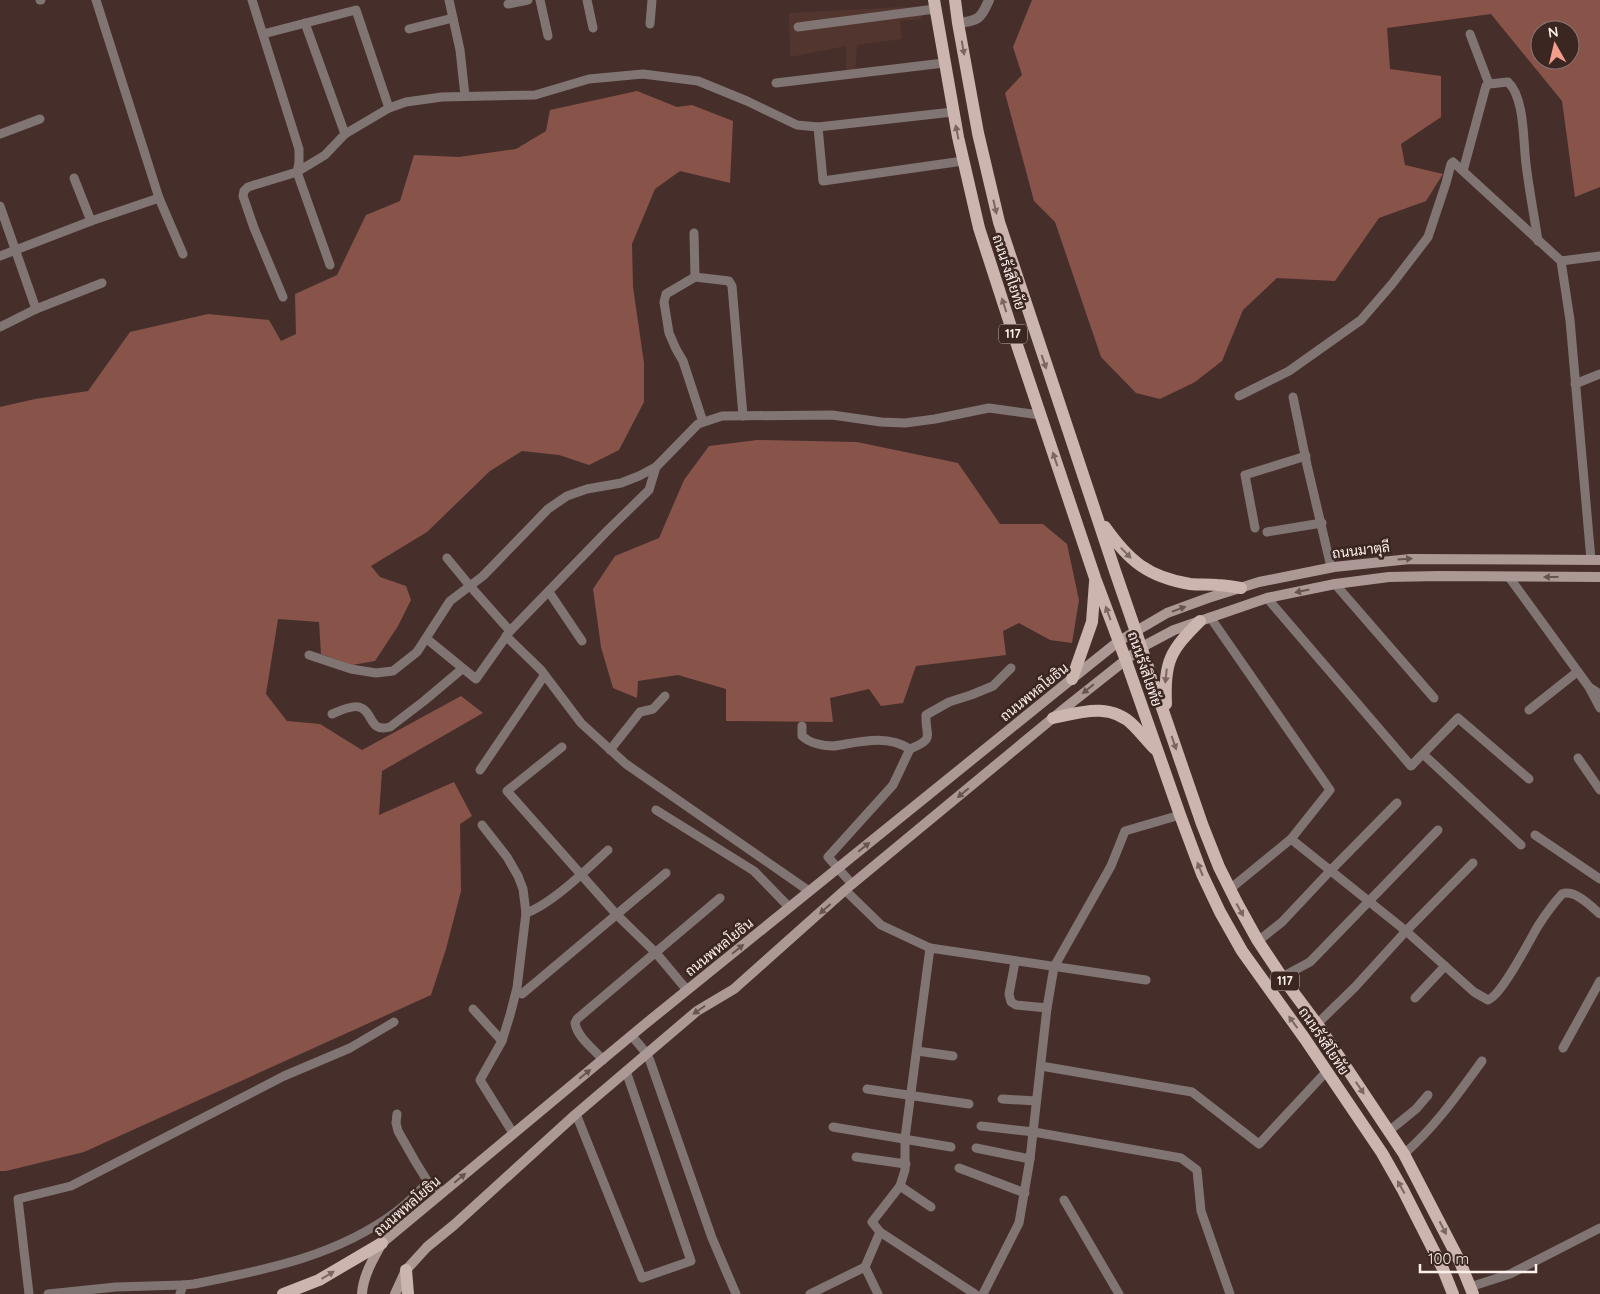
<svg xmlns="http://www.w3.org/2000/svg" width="1600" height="1294" viewBox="0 0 1600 1294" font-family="Quicksand,Sarabun,sans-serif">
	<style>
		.built { fill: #53352f }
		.forest { fill: #885349; fill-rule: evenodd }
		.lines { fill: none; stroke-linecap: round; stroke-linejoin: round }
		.minor { stroke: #817573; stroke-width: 9 }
		.tertiary { stroke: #817573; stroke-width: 10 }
		.secondary { stroke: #ac9995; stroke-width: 10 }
		.primary { stroke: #ccb4af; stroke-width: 12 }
		.oneway { fill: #7c6661 }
		.oneway2 { fill: #68544f }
		.labels { text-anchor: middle; stroke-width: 5; stroke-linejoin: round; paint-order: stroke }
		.shield { fill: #3b2621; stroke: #c3b4b0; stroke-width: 1 }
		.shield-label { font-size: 12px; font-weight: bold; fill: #fdf1ee }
		.street-label { font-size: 14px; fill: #fdf1ee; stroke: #3b2621 }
	</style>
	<rect width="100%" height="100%" fill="#462f2b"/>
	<polygon class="built" points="922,6 922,19 900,21 902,39 857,45 855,71 846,71 846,46 790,57 789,13"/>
	<g class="forest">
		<path d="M 1032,0 L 1600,0 L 1600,187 L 1575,197 L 1562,101 L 1491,14 L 1387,28 L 1390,69 L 1441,76 L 1441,117 L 1401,144 L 1405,165 L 1443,174 L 1426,201 L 1379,218 L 1335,281 L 1277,278 L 1243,310 L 1222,361 L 1195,382 L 1160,399 L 1136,393 L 1101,357 L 1055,222 L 1034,201 L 1005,93 L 1022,75 L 1013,47 ZM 1540,30 L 1570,30 L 1570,60 L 1540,60 Z"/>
		<polygon points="637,91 677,107 692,105 733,121 730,183 680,171 655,189 632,244 633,287 644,363 644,402 619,450 589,465 559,455 522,451 490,471 427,532 371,566 380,577 406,586 411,600 398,626 375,661 352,665 321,654 319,622 278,619 266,694 287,721 320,724 362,750 461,696 483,713 382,771 379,815 454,782 472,816 460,824 461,891 446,949 431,995 84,1152 6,1171 0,1171 0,407 35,399 88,391 130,332 208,314 269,320 281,341 296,334 295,294 337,275 366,215 400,201 414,155 459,157 516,149 546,131 550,110"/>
		<polygon points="757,440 857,442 958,463 1000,524 1043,524 1067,544 1079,600 1072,643 1050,640 1019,623 1003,631 1006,655 916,666 903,703 881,706 869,689 830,698 833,722 726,721 726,689 678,675 638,681 637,698 613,688 601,647 593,589 615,556 659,538 684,480 709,446"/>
	</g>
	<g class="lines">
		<g class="minor">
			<polyline points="40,0 41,0"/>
			<polyline points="252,0 299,149 299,163 297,172 330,265"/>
			<polyline points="449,0 460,50 465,96"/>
			<polyline points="540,0 548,36"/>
			<polyline points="587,0 593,28"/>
			<polyline points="508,4 528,0"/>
			<polyline points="305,23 345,134"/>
			<polyline points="650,24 652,0"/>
			<polyline points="798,27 935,9"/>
			<polyline points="409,29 453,18"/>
			<polyline points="263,34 356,10 389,108"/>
			<polyline points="1470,34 1489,84"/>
			<polyline points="776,83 944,63"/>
			<polyline points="818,127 823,181 963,161"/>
			<polyline points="0,134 40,119"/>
			<path d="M 1463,171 L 1486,86 L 1489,84 L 1508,82 C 1525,98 1523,141 1526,164 C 1529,189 1534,215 1538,241"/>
			<polyline points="74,178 91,221"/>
			<polyline points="159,198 183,254"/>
			<polyline points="0,206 36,309"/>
			<polyline points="694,233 695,277"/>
			<polyline points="0,256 91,221 159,198 96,0"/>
			<polyline points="1561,261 1600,256"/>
			<polyline points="283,297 254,228 243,196 244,191 248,187 297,172 325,155 345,134 389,108 406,102 442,97 535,95 589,79 643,74 698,81 747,101 797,125 818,127 953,112"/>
			<polyline points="0,327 36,309 102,283"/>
			<polyline points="1575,384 1600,374"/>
			<polyline points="1239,396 1289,371 1361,320 1392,284 1428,237 1446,183 1451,164 1453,162 1561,261 1570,320 1591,560"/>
			<polyline points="1293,397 1307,465 1331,567"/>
			<polyline points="703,422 683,361 676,349 669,333 664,302 666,294 695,277 729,281 732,286 743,416"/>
			<polyline points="1255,528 1245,475 1306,456"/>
			<polyline points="1267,532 1322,523"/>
			<polyline points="447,558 470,586 510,631"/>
			<polyline points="1509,577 1589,687 1600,694"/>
			<polyline points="1335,584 1434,698"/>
			<polyline points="549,592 582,641"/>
			<polyline points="1267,598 1411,766 1458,718 1529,779"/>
			<polyline points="1210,617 1330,790 1291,839 1230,889"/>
			<polyline points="506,636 541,670 581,723 626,764 809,891"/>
			<polyline points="427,639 476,679 510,631 608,530 649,490 656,467"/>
			<polyline points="309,655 351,669 376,673 393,671 417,652 450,601 483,576 548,509 567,496 587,489 621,483 639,476 656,467 698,424 722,416 832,415 881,422 905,423 935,419 989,408 1040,415"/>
			<polyline points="1590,689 1600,708"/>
			<polyline points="1529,710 1577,672"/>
			<path d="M 332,714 C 339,711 352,705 359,707 C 374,711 368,733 390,727 L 424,701 L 462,669"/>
			<path d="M 802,726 L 802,736 C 811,744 823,746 834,746 C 860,742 886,734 910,749"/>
			<polyline points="562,747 507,791 616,914 656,953 687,990"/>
			<polyline points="610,750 640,712 653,709 665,696"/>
			<polyline points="1423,754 1521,845"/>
			<polyline points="1578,758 1600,790"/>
			<polyline points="480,770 544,676"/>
			<polyline points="656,810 754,871 789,907"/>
			<polyline points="482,825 507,857 518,876 523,889 526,913 517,988 510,1015 502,1041 480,1080 513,1133"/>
			<polyline points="1535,835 1600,879"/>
			<path d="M 1291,839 L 1406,931 L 1474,992 L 1488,1000 C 1502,995 1529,941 1538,926 C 1545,915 1553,904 1562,894 C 1574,889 1591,906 1600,914"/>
			<path d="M 852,884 L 828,857 L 893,785 L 910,749 C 936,738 925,737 926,715 L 949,702 L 971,695 L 993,686 L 1011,668"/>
			<polyline points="845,890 881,925 930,948 1146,980"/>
			<path d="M 526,913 C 552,904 587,869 608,850"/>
			<polyline points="1258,941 1282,922 1330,871 1397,803"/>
			<polyline points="1015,962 1009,994 1011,1002 1016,1005 1047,1008"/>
			<polyline points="1282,977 1310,962 1438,830"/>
			<polyline points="522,994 666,873"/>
			<polyline points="1415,998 1445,966"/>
			<polyline points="473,1009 502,1041"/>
			<polyline points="1317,1024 1355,987 1406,931 1473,863"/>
			<polyline points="632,1036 647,1054 650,1061 712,1238 736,1294"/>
			<polyline points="1563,1048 1600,981"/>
			<polyline points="917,1051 953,1056"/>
			<path d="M 603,1060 C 594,1049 577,1037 575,1023 L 577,1019 L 720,898"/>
			<polyline points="1041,1066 1192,1092 1259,1144 1326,1072"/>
			<polyline points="867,1089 969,1104"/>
			<polyline points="1002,1099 1036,1101"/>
			<polyline points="397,1114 396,1123 398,1131 415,1161 428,1182 442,1192"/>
			<polyline points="576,1114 642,1278 691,1261 626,1071"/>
			<polyline points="981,1126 1034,1132 1181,1158 1197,1170 1201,1211 1230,1294"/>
			<polyline points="833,1127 951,1147"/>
			<polyline points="1389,1131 1416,1109 1428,1095"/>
			<polyline points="976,1148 1030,1159"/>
			<path d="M 1404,1154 C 1435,1127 1458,1094 1482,1061"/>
			<polyline points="856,1157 906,1164"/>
			<polyline points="959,1168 1025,1193"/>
			<polyline points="900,1186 931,1207"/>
			<polyline points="1064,1200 1119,1294"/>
			<polyline points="880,1232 975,1294"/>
			<polyline points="865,1267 880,1232 872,1222 900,1186 905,1170 905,1138 930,948"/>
			<polyline points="1470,1287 1510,1274 1600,1228"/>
			<polyline points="29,1294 18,1199 71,1186 284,1076 350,1048 394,1022"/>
			<polyline points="48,1294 116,1287 183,1285"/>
			<path d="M 180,1294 L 183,1285 L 194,1284 C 265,1270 338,1256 397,1211 C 408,1203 418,1192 428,1182"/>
			<polyline points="810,1294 865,1267 878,1294"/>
			<polyline points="983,1294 1019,1223 1030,1159 1047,1008 1054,967 1111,866 1125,831 1180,815"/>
		</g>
		<path class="tertiary" d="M 958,23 C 978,21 981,19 989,0"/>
		<g class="secondary">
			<path d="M 362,1294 C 363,1276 373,1259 382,1243 L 644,1025 L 1084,669 L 1119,641 L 1167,613 L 1208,598 L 1259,582 L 1334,567 L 1410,559 L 1600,560"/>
			<polyline points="395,1294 406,1270 427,1247 454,1225 576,1114 697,1011 734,989 845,890 1065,708 1142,647 1174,630 1267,598 1335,584 1389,577 1439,576 1600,577"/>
		</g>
		<g class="primary">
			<polyline points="934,0 958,137 979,228 1012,330 1095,578 1125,658 1180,815 1202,874 1220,912 1242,951 1305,1039 1382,1153 1403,1190 1443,1269 1453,1294"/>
			<polyline points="955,0 958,23 978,133 999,222 1115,571 1202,824 1219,867 1237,903 1258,941 1282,977 1320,1028 1404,1154 1460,1262 1473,1294"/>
			<path d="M 1105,527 C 1129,561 1148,577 1190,584 C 1199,585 1208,584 1217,585 C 1225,585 1233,587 1241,588"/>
			<polyline points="1072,679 1092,622 1095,582"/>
			<path d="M 1166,704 C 1164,661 1170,651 1200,621"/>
			<path d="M 1053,718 C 1081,712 1111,702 1134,726 C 1141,733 1148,742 1155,749"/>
			<polyline points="406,1270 408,1294"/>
			<polyline points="283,1294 319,1280 382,1243"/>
		</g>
	</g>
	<defs><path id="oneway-solid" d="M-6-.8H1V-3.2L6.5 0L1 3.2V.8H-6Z" transform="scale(1.25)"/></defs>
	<g class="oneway">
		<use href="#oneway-solid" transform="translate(963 48) rotate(80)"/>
		<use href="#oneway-solid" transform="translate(957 132) rotate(-101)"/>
		<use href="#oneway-solid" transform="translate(995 207) rotate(77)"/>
		<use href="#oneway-solid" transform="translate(1004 305) rotate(-108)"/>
		<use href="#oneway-solid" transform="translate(1044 362) rotate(71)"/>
		<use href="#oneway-solid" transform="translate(1055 459) rotate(-109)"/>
		<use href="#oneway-solid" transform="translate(1126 553) rotate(46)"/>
		<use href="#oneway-solid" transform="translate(1108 613) rotate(-110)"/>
		<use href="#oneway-solid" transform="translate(1166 676) rotate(96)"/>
		<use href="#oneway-solid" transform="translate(1174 743) rotate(71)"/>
		<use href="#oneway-solid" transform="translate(1200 869) rotate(-112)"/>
		<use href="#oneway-solid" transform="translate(1240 910) rotate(61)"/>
		<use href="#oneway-solid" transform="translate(1293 1022) rotate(-126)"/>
		<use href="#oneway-solid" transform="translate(1360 1088) rotate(56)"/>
		<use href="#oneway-solid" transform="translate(1401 1187) rotate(-119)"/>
		<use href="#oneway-solid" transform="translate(1443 1228) rotate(63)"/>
		<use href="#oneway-solid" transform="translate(328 1275) rotate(-31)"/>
	</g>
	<g class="oneway2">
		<use href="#oneway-solid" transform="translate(1405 559) rotate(-4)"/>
		<use href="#oneway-solid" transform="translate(1551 577) rotate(-180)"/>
		<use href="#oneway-solid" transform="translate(1302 591) rotate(168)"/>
		<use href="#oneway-solid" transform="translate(1179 609) rotate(-20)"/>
		<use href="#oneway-solid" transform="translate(1088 689) rotate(141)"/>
		<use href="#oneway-solid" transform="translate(963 793) rotate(140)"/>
		<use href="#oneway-solid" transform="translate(864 847) rotate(-39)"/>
		<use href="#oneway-solid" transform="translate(825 909) rotate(138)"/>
		<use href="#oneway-solid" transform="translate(738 949) rotate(-39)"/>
		<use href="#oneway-solid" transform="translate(699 1010) rotate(145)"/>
		<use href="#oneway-solid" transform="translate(585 1074) rotate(-39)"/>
		<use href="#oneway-solid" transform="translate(460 1178) rotate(-40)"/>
	</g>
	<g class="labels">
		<g class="shield">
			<rect x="999" y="324.5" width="28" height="19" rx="4"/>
			<rect x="1271" y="971.5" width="28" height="19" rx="4"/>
		</g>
		<g class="shield-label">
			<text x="1013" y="338">117</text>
			<text x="1285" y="985">117</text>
		</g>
		<g class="street-label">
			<text transform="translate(1009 272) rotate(72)" y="5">ถนนรังสิโยทัย</text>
			<text transform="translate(1361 550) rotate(-7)" y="5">ถนนมาตุลี</text>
			<text transform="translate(1145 669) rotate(71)" y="5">ถนนรังสิโยทัย</text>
			<text transform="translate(1034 692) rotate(-39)" y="5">ถนนพหลโยธิน</text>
			<text transform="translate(719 947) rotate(-39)" y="5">ถนนพหลโยธิน</text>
			<text transform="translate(1324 1041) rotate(56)" y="5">ถนนรังสิโยทัย</text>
			<text transform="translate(407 1206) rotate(-41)" y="5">ถนนพหลโยธิน</text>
		</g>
	</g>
	<g transform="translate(1555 45) rotate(352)"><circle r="24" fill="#3b2621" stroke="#897773"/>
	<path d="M0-4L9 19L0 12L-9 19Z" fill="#f49d8c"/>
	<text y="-8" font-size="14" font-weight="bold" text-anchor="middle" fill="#fdf1ee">N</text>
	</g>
	<path d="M1420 1264v8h116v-8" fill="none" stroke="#fdf1ee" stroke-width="2.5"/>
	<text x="1428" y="1264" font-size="15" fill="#fdf1ee" stroke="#3b2621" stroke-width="4" paint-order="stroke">100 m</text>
</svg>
